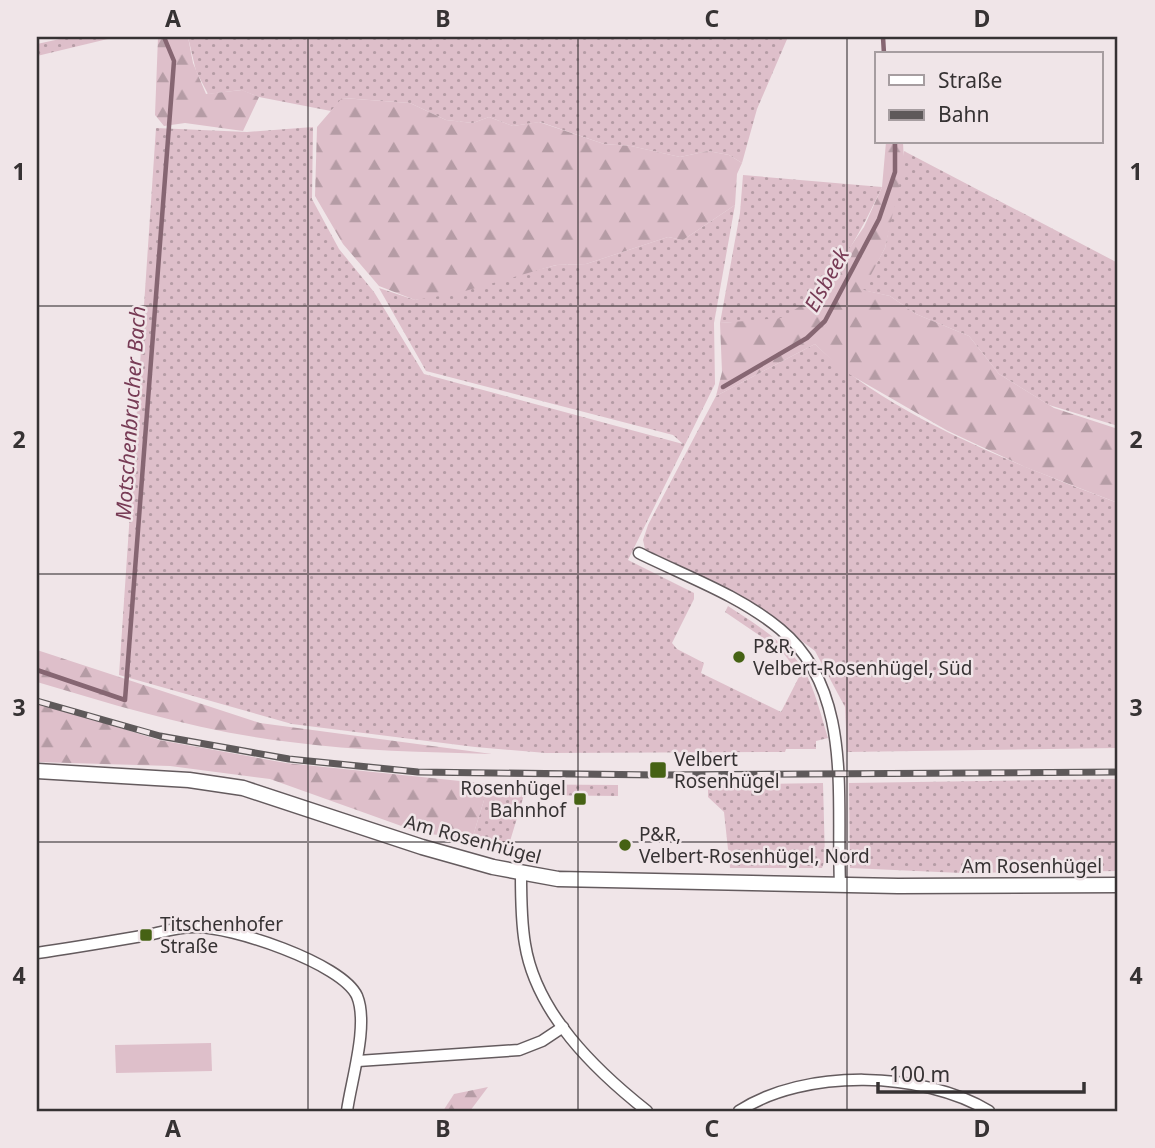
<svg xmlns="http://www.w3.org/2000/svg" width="1155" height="1148" viewBox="0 0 1155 1148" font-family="'Noto Sans',sans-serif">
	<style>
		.grass { fill: url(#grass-dots) }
		.forest { fill: url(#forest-firs) }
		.green { fill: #debfca }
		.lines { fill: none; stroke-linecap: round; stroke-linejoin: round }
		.stream { stroke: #866672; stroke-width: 4.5 }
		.minor-casing { stroke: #645b5e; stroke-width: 13 }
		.tertiary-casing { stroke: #645b5e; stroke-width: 17 }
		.minor { stroke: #fff; stroke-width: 10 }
		.tertiary { stroke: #fff; stroke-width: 14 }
		.rail-casing { stroke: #5e595a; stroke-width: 7 }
		.rail { stroke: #f0e5e8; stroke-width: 4.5; stroke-dasharray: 13; stroke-linecap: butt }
		.grid { fill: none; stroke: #363233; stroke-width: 2; stroke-opacity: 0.55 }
		.poi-dot { fill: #466214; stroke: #f0e5e8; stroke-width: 2.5 }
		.labels { text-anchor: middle; stroke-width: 5; stroke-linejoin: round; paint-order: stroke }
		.poi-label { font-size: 19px; fill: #363233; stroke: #f0e5e8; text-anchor: start }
		.street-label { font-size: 19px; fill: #363233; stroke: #f0e5e8 }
		.water-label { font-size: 21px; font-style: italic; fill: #773b55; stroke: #f0e5e8 }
		.neatline { fill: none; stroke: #363233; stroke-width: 2.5 }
		.grid-label { font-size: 23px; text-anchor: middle; font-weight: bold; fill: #363233 }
	</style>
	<defs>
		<pattern id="grass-dots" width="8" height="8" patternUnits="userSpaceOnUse" patternTransform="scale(1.75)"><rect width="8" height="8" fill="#debfca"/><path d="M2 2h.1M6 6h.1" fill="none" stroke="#b59ca5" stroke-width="1.8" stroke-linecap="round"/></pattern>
		<pattern id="forest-firs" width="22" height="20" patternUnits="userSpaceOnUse" patternTransform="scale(1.75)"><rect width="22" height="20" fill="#debfca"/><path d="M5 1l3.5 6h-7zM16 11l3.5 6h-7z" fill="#b59ca5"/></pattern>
	</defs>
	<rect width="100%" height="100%" fill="#f0e5e8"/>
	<g class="grass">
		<polygon points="69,37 116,37 37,56 37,44"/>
		<polygon points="188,37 788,37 757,109 742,163 729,155 708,151 680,157 631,146 604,144 540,122 513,126 489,117 473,123 446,120 410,103 343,98 331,111 259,97 241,90 208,94 196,71"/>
		<path d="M 313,127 L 312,199 L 339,249 L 374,292 L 424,374 L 683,444 L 673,435 L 426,371 L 379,288 L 415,300 L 557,265 L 586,264 L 668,237 L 683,240 L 735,205 L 714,323 L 715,384 L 628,560 L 694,593 L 694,599 L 672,643 L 677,649 L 704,663 L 701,673 L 781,712 L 800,675 L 781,650 L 725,612 L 728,606 C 757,625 795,648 809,680 C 817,698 822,719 828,738 L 816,741 L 816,749 L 786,749 L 785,752 L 546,753 L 475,747 L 292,724 L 119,675 L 156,128 L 247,132 Z"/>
		<polygon points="904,151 1118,263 1118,426 1049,405 999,374 969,336 916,314 890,296 862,290 885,248"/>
		<path d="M 743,175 L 882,187 C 865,224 822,309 780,319 C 762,323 739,321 720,323 L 740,213 Z"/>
		<path d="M 815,344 C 889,417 1021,466 1118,503 L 1118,748 L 847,752 L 845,707 L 815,651 L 743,597 L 645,549 L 643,540 L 648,525 L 716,396 Z"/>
		<polygon points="1118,779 1118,871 961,873 850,868 849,783"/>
		<polygon points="823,783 825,859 822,868 730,868 724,812 708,797 708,785"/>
		<polygon points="489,784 618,785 618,796 524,795 507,851 472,839"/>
	</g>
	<g class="forest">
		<polygon points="158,37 188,37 193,63 206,94 242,90 259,97 243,131 185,123 164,126 155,115"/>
		<polygon points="342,98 410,103 446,120 473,123 489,117 513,126 539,122 604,144 631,146 680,157 708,151 729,155 742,163 737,174 735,205 683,240 668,237 586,264 556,265 458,293 415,300 379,286 343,244 315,196 317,127"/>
		<polygon points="886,142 903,142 904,164 885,248 863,290 890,296 916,314 969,336 999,374 1054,408 1118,429 1118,503 1025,467 948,431 842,370 815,344 716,396 722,372 720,323 782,318 817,295 864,227 882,187"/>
		<path d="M 37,650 L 260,723 L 492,754 C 425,752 358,751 290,742 C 204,732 120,707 37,682 Z"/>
		<polygon points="37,702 159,740 286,763 489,784 472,839 421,833 270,779 170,766 37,762"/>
		<polygon points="488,1087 470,1111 443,1111 454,1094"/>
	</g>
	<polygon class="green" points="211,1043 212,1071 116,1073 115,1045"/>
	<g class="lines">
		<g class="stream">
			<polyline points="883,37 884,54"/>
			<polyline points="723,387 807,338 825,321 879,219 895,172 895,142"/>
			<polyline points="37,670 125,700 174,61 164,37"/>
		</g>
		<g class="minor-casing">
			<g id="minor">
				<path d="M 639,553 C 685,576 739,595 780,629 C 854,690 836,798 840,884"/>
				<path d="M 521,874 C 521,897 521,921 525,944 C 536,1013 595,1070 647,1111"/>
				<path d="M 37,953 C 72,948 107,942 142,936 C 159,933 177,927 195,927 C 230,926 342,963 357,996 C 369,1025 351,1081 347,1111"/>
				<polyline points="358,1061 519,1050 542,1041 563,1027"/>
				<path d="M 739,1111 C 805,1068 923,1071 989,1111"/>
			</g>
		</g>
		<g class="tertiary-casing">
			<polyline id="tertiary" points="37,771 189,780 243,788 422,847 493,867 558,879 898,886 1118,885"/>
		</g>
		<use href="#minor" class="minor"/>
		<use href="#tertiary" class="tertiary"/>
		<g class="rail-casing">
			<polyline id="rail" points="37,701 160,736 289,759 418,772 658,775 1118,772"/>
		</g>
		<use href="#rail" class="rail"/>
	</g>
	<path class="grid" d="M 308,37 L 308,1111M 578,37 L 578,1111M 847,37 L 847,1111M 37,306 L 1118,306M 37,574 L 1118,574M 37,842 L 1118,842"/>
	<g class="poi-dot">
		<circle cx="739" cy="657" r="7"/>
		<rect x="649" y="761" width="18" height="18" rx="3.5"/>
		<rect x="573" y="792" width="14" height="14" rx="3.5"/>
		<circle cx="625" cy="845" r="7"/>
		<rect x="139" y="928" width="14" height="14" rx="3.5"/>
	</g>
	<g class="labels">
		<g class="poi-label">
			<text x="753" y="653">P&amp;R,<tspan x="753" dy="22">Velbert-Rosenhügel, Süd</tspan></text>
			<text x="674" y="766">Velbert<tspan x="674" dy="22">Rosenhügel</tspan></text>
			<text x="566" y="795" text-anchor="end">Rosenhügel<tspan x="566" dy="22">Bahnhof</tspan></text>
			<text x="639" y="841">P&amp;R,<tspan x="639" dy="22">Velbert-Rosenhügel, Nord</tspan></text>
			<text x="160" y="931">Titschenhofer<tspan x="160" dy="22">Straße</tspan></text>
		</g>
		<g class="street-label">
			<text transform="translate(473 839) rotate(15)" y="7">Am Rosenhügel</text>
			<text x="1032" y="873">Am Rosenhügel</text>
		</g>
		<g class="water-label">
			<text transform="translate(827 280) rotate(-61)" y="7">Elsbeek</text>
			<text transform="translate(131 413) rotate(-86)" y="7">Motschenbrucher Bach</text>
		</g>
	</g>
	<rect width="1155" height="1148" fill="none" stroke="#f0e5e8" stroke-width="77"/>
	<rect x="875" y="52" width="228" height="91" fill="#f0e5e8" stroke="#a69da0" stroke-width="2"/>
	<rect x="889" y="75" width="35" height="10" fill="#ffffff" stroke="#a69da0" stroke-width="2"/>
	<text x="938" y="88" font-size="21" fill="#363233">Straße</text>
	<rect x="889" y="110" width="35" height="10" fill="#5e595a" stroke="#a69da0" stroke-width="2"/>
	<text x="938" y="122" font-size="21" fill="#363233">Bahn</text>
	<path d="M878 1082v10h206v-10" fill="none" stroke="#363233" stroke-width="3.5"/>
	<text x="889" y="1082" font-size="21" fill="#363233" stroke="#f0e5e8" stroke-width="5" paint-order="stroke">100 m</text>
	<rect x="38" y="38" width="1078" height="1072" class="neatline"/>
	<g class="grid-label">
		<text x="173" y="27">A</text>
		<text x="443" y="27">B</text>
		<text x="712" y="27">C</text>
		<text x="982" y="27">D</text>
		<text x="19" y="180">1</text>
		<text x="1136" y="180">1</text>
		<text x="19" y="448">2</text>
		<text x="1136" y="448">2</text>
		<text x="19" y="716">3</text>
		<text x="1136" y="716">3</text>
		<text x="19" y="984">4</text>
		<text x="1136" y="984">4</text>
		<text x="173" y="1137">A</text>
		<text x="443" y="1137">B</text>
		<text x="712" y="1137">C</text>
		<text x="982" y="1137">D</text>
	</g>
</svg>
